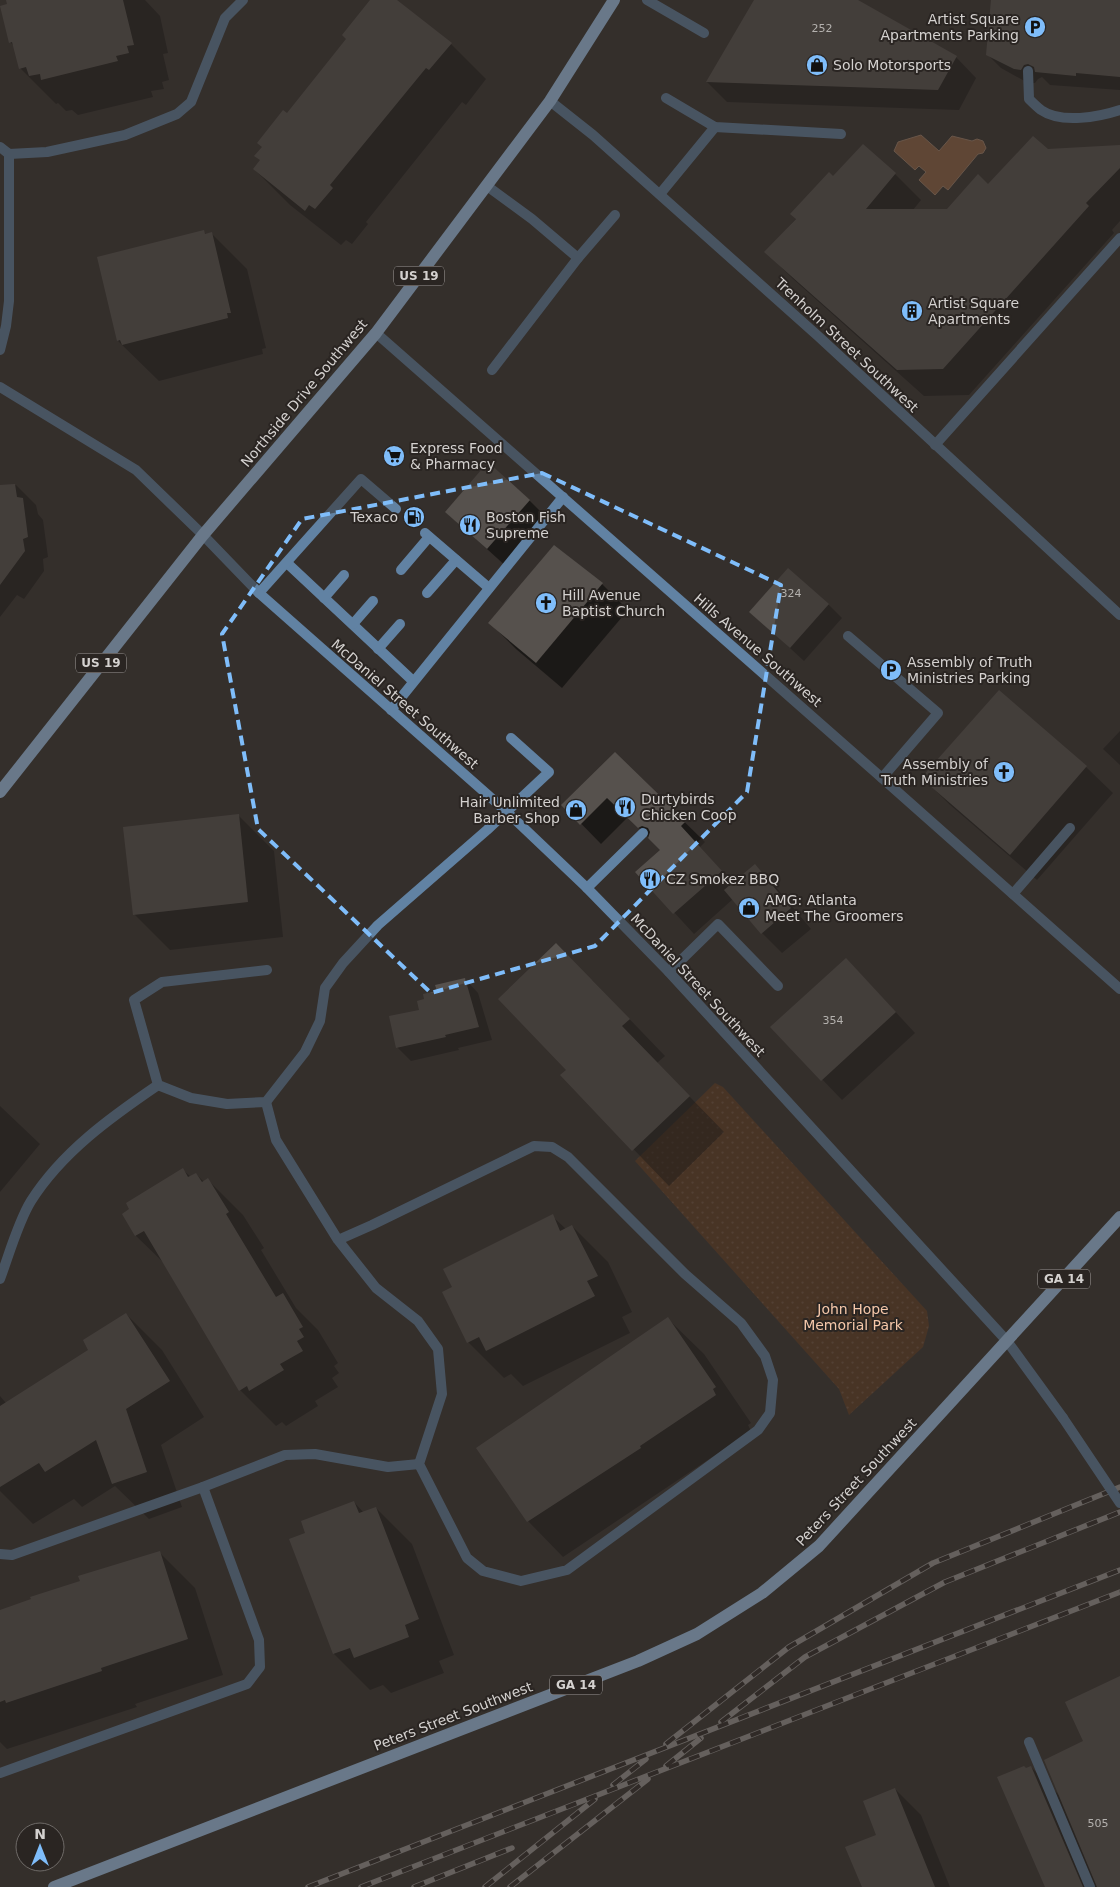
<svg xmlns="http://www.w3.org/2000/svg" width="1120" height="1887" viewBox="0 0 1120 1887" font-family="'DejaVu Sans',sans-serif">
	<style>
		.park { fill: url(#park-dots) }
		.water { fill: #936240; stroke: #a6836b }
		.shadow { fill: #0007 }
		.building { fill: #56514d }
		.lines { fill: none; stroke-linecap: round; stroke-linejoin: round }
		.service { stroke: #6182a3; stroke-width: 10 }
		.minor { stroke: #6182a3; stroke-width: 10 }
		.tertiary { stroke: #6182a3; stroke-width: 10 }
		.primary { stroke: #a8d1fa; stroke-width: 12 }
		.rail-casing { stroke: #a09c9a; stroke-width: 5.5 }
		.rail { stroke: #2a2522; stroke-width: 4; stroke-dasharray: 11; stroke-linecap: butt }
		.tertiary-bridge { stroke: #6182a3; stroke-width: 10 }
		.marked { fill: none; stroke: #7fbdfa; stroke-width: 4; stroke-dasharray: 10 6; stroke-linejoin: round }
		.labels { text-anchor: middle; stroke-width: 4; stroke-linejoin: round; paint-order: stroke }
		.number-label { font-size: 11px; fill: #b4b1ae }
		.shield { fill: #2a2522; stroke: #a19d9b; stroke-width: 1 }
		.shield-label { font-size: 12px; font-weight: bold; fill: #d4d1cf }
		.poi-label { font-size: 14px; fill: #d4d1cf; stroke: #2a2522; text-anchor: start }
		.street-label { font-size: 14px; fill: #d4d1cf; stroke: #2a2522 }
		.park-label { font-size: 14px; fill: #f5c7a9; stroke: #2a2522 }
	</style>
	<defs>
		<pattern id="park-dots" width="8" height="8" patternUnits="userSpaceOnUse" patternTransform="scale(1.25)"><rect width="8" height="8" fill="#613a1e"/><path d="M2 2h.1M6 6h.1" fill="none" stroke="#77553e" stroke-width="1.8" stroke-linecap="round"/></pattern>
	</defs>
	<rect width="100%" height="100%" fill="#342f2c"/>
	<polygon class="park" points="715,1083 723,1087 927,1311 929,1326 923,1347 849,1415 839,1389 635,1161"/>
	<polygon class="water" points="921,135 939,151 952,136 972,141 977,139 983,141 986,148 983,153 978,154 948,190 943,186 935,195 919,180 926,172 919,166 915,170 894,151 898,142"/>
	<g class="shadow">
		<polygon points="7,0 145,0 160,16 168,53 163,54 169,80 162,82 164,89 151,91 153,97 78,115 72,110 66,111 58,103 56,104 20,68 14,46 10,42"/>
		<polygon points="389,0 395,0 451,44 486,79 466,105 462,102 366,222 368,224 352,244 346,240 341,245 290,205 254,169 261,161 287,115"/>
		<polygon points="755,0 856,0 956,57 976,78 959,110 727,102 707,82"/>
		<polygon points="993,0 1120,0 1120,90 1050,85 1042,77 1038,79 1035,83 1028,83 1001,68 987,54"/>
		<polygon points="1120,147 1120,221 1112,230 1114,233 969,395 924,396 792,278 766,252 833,177 895,174 921,200 913,210 947,210 1048,151"/>
		<polygon points="203,232 206,234 211,233 247,269 266,348 262,349 263,354 159,381 118,341"/>
		<polygon points="16,485 36,505 38,514 43,520 48,557 43,559 44,571 24,599 17,595 0,617 0,487"/>
		<polygon points="529,500 550,521 508,568 446,512"/>
		<polygon points="554,547 602,584 628,610 562,688 516,649 490,623"/>
		<polygon points="828,604 842,618 804,661 751,612"/>
		<polygon points="999,692 1086,767 1113,793 1037,880 949,804 923,778"/>
		<polygon points="1120,731 1120,765 1103,749"/>
		<polygon points="615,754 705,842 700,847 733,884 755,866 775,886 811,929 782,953 762,933 733,899 694,934 637,872 662,850 659,848 628,817 601,844 563,805"/>
		<polygon points="238,815 274,851 283,937 170,950 134,914"/>
		<polygon points="465,979 478,993 492,1040 458,1048 459,1050 411,1061 397,1047 421,1011 438,992"/>
		<polygon points="592,980 665,1056 657,1063 724,1132 669,1186 562,1075 568,1070"/>
		<polygon points="866,980 915,1033 842,1100 772,1027"/>
		<polygon points="0,1106 40,1144 0,1192"/>
		<polygon points="183,1170 191,1177 196,1174 204,1182 207,1179 243,1215 264,1248 261,1250 296,1308 318,1330 338,1363 334,1366 339,1373 332,1378 338,1387 315,1401 318,1406 286,1426 282,1422 276,1426 240,1390 165,1264 136,1236 123,1214"/>
		<polygon points="552,1216 566,1229 572,1226 608,1262 632,1312 622,1317 630,1333 523,1386 511,1374 504,1378 468,1342 453,1288"/>
		<polygon points="126,1314 162,1350 204,1417 161,1445 182,1507 149,1519 115,1486 82,1507 74,1499 33,1524 0,1491 0,1396 6,1403 90,1350"/>
		<polygon points="668,1319 704,1354 751,1423 748,1425 751,1431 563,1557 528,1521"/>
		<polygon points="354,1502 364,1513 376,1508 412,1544 454,1655 439,1661 444,1673 391,1693 383,1685 370,1690 334,1654 290,1540 307,1533"/>
		<polygon points="159,1552 195,1588 223,1675 135,1704 137,1707 7,1749 0,1742 0,1611"/>
		<polygon points="1120,1677 1120,1887 1046,1887 1026,1769 1031,1767 1061,1797"/>
		<polygon points="895,1789 921,1815 950,1887 863,1887 878,1835"/>
	</g>
	<g class="building">
		<polygon points="6,0 123,0 134,45 127,46 129,53 116,56 118,61 41,80 40,74 29,76 26,67 19,69 12,42 9,43 0,6 7,4"/>
		<polygon points="370,0 397,0 452,43 429,70 426,68 330,185 333,188 315,209 309,205 305,211 253,169 260,160 254,156 262,147 257,143 283,110 287,113 346,39 342,35"/>
		<polygon points="754,0 858,0 957,56 938,90 706,82"/>
		<polygon points="991,0 1120,0 1120,77 1076,73 1076,76 1035,72 1034,67 1028,64 1024,65 1021,70 1014,69 986,55"/>
		<polygon points="1033,136 1048,149 1120,145 1120,168 1086,203 1089,206 943,369 897,370 764,252 796,219 790,214 829,172 833,176 863,144 896,173 866,209 947,209 978,174 988,184"/>
		<polygon points="204,230 205,234 212,232 231,313 227,313 228,318 122,345 120,340 117,341 97,257"/>
		<polygon points="488,462 530,500 487,549 445,512"/>
		<polygon points="15,484 17,497 23,498 28,537 23,539 25,551 0,585 0,485"/>
		<polygon points="554,545 603,583 536,663 488,623"/>
		<polygon points="788,568 829,604 790,648 749,612"/>
		<polygon points="999,690 1087,766 1010,855 921,778"/>
		<polygon points="615,752 686,821 681,826 722,871 673,914 635,872 660,850 648,838 650,832 648,828 642,826 638,828 607,798 580,825 561,805"/>
		<polygon points="239,814 248,902 133,915 123,827"/>
		<polygon points="755,864 791,908 761,934 724,890"/>
		<polygon points="556,943 630,1019 622,1026 690,1096 632,1151 560,1075 566,1070 498,999"/>
		<polygon points="846,958 896,1012 821,1081 770,1027"/>
		<polygon points="465,978 479,1027 445,1035 446,1037 396,1048 389,1016 419,1010 417,1001 424,999 423,994 437,991 435,985"/>
		<polygon points="183,1168 188,1177 196,1173 202,1182 208,1178 229,1212 226,1214 276,1297 283,1293 303,1327 299,1329 304,1337 297,1341 303,1351 280,1364 284,1370 249,1391 247,1386 239,1391 144,1231 135,1236 122,1214 129,1209 126,1203"/>
		<polygon points="553,1214 560,1231 572,1225 598,1276 587,1281 595,1296 486,1351 479,1337 467,1343 442,1292 452,1287 443,1269"/>
		<polygon points="126,1313 170,1381 126,1409 147,1472 112,1484 96,1440 45,1472 39,1463 0,1487 0,1406 88,1350 83,1340"/>
		<polygon points="668,1317 716,1387 713,1389 716,1395 640,1446 641,1448 527,1522 476,1448"/>
		<polygon points="354,1501 359,1513 376,1507 419,1619 405,1625 409,1637 354,1658 350,1648 333,1654 289,1539 305,1533 301,1521"/>
		<polygon points="160,1551 188,1639 101,1668 102,1671 6,1703 5,1700 0,1702 0,1610 31,1599 30,1597 80,1581 78,1576"/>
		<polygon points="1120,1676 1120,1887 1097,1887 1044,1760 1083,1741 1065,1702"/>
		<polygon points="1024,1766 1026,1768 1031,1766 1083,1887 1045,1887 997,1777"/>
		<polygon points="895,1788 935,1887 862,1887 845,1847 876,1835 863,1801"/>
	</g>
	<g class="lines">
		<g class="service">
			<polyline points="647,0 704,33"/>
			<path d="M 1028,71 L 1029,99 C 1033,103 1037,107 1041,110 C 1061,124 1099,117 1120,110"/>
			<polyline points="666,98 715,127 841,134"/>
			<polyline points="0,147 9,154 47,152 125,135 177,114 191,102 225,18 243,0"/>
			<polyline points="487,186 532,219 578,258 492,370"/>
			<polyline points="660,194 715,127"/>
			<polyline points="578,258 615,215"/>
			<polyline points="0,350 6,326 9,301 9,154"/>
			<polyline points="425,533 489,588"/>
			<polyline points="287,563 413,681"/>
			<polyline points="401,570 429,537"/>
			<polyline points="259,593 361,479 396,509"/>
			<polyline points="427,593 456,560"/>
			<polyline points="324,598 344,575"/>
			<polyline points="353,624 373,601"/>
			<polyline points="848,636 938,713 882,778"/>
			<polyline points="378,649 400,624"/>
			<polyline points="391,710 563,497"/>
			<polyline points="587,888 643,833"/>
			<polyline points="1013,894 1070,828"/>
			<polyline points="267,970 162,982 134,1000 158,1085 191,1098 227,1104 266,1102 305,1052 320,1021 325,988 343,963 378,925 487,830 549,772 511,738"/>
			<polyline points="669,972 718,924 778,986"/>
			<polyline points="266,1102 276,1140 338,1240 376,1288 418,1321 438,1349 442,1394 419,1464 467,1558 483,1571 521,1581 567,1570 758,1430 770,1413 773,1380 765,1356 741,1323 685,1274 568,1157 552,1147 534,1146 372,1225 338,1240"/>
			<path d="M 0,1279 C 9,1255 18,1222 31,1201 C 62,1152 111,1117 158,1085"/>
			<polyline points="0,1554 12,1555 203,1487 285,1455 315,1454 388,1467 419,1464"/>
			<polyline points="1029,1742 1090,1887"/>
			<polyline points="0,1773 247,1684 260,1667 259,1640 203,1487"/>
		</g>
		<g class="minor">
			<polyline points="550,101 593,135 818,336 1120,615"/>
			<polyline points="376,333 882,778 1120,989"/>
			<polyline points="0,387 136,470 203,535"/>
			<polyline points="935,445 1120,238"/>
		</g>
		<polyline class="tertiary" points="203,535 259,593 506,811 587,888 669,972 1007,1341 1063,1418"/>
		<g class="primary">
			<polyline points="0,792 203,535 376,333 550,101 614,0"/>
			<polyline points="54,1887 638,1661 697,1634 762,1593 819,1546 1120,1217"/>
		</g>
		<g class="rail-casing">
			<g id="rail">
				<polyline points="721,1722 805,1657 945,1582 1120,1512"/>
				<polyline points="666,1744 789,1647 933,1563 1120,1487"/>
				<polyline points="666,1766 701,1738"/>
				<polyline points="613,1785 646,1759"/>
				<polyline points="308,1887 1120,1570"/>
				<polyline points="361,1887 1120,1592"/>
				<polyline points="414,1887 512,1848"/>
				<polyline points="485,1887 595,1799"/>
				<polyline points="510,1887 648,1779"/>
			</g>
		</g>
		<use href="#rail" class="rail"/>
		<polyline class="tertiary-bridge" points="1063,1418 1120,1503"/>
	</g>
	<path d="M0 0H1120V1887H0ZM 542,473 L 781,585 L 747,792 L 595,946 L 431,993 L 258,829 L 222,634 L 302,519 Z" fill="#342f2c" fill-opacity=".55" fill-rule="evenodd"/>
	<path class="marked" d="M 542,473 L 781,585 L 747,792 L 595,946 L 431,993 L 258,829 L 222,634 L 302,519 Z"/>
	<defs>
		<g id="parking-disc" transform="scale(1.125)"><circle r="9.5" fill="#7fbdfa" stroke="#2a2522"/><path d="M-3.5-5.5H1a3.5 3.5 0 0 1 0 7H-1V5.5H-3.5ZM-1-3.4V-.6H.8a1.4 1.4 0 0 0 0-2.8Z" fill="#111"/></g>
		<g id="shop-disc" transform="scale(1.125)"><circle r="9.5" fill="#7fbdfa" stroke="#2a2522"/><path d="M-5-2.5h2.3a2.7 3.5 0 0 1 5.4 0H5L5.5 6h-11ZM-1.5-2.5h3a1.5 2.3 0 0 0-3 0Z" fill="#111"/></g>
		<g id="building-disc" transform="scale(1.125)"><circle r="9.5" fill="#7fbdfa" stroke="#2a2522"/><path d="M-4-6H4V6H1V3H-1V6H-4ZM-2.5-4.3h1.7v1.8h-1.7ZM.8-4.3h1.7v1.8H.8ZM-2.5-1h1.7V.8h-1.7ZM.8-1h1.7V.8H.8Z" fill="#111"/></g>
		<g id="supermarket-disc" transform="scale(1.125)"><circle r="9.5" fill="#7fbdfa" stroke="#2a2522"/><path d="M-6-5.5h2.5l.6 2H6L4.5 2H-2.5L-4.4-4H-6ZM-1.5 3.2a1.3 1.3 0 1 0 .1 0ZM3 3.2a1.3 1.3 0 1 0 .1 0Z" fill="#111"/></g>
		<g id="fuel-disc" transform="scale(1.125)"><circle r="9.5" fill="#7fbdfa" stroke="#2a2522"/><path d="M-5.5-6h7V0h2V4h1.3V-2.5L3-4.5l.8-.8L6-3V5H2.5V1h-1V6h-7ZM-4.2-4.7v3.2H.2V-4.7Z" fill="#111"/></g>
		<g id="restaurant-disc" transform="scale(1.125)"><circle r="9.5" fill="#7fbdfa" stroke="#2a2522"/><path d="M-5-6h1v4h1v-4h1v4h1v-4h1v5L-1.5 .5V6h-2V.5L-5-1ZM5-6V6H3V1.5H1.5Q1.5-4 5-6Z" fill="#111"/></g>
		<g id="church-disc" transform="scale(1.125)"><circle r="9.5" fill="#7fbdfa" stroke="#2a2522"/><path d="M-1.2-6h2.4v3.5h3.3v2.4h-3.3V6h-2.4V-.1h-3.3v-2.4h3.3Z" fill="#111"/></g>
	</defs>
	<g fill-rule="evenodd">
		<use href="#parking-disc" x="1035" y="27"/>
		<use href="#shop-disc" x="817" y="65"/>
		<use href="#building-disc" x="912" y="311"/>
		<use href="#supermarket-disc" x="394" y="456"/>
		<use href="#fuel-disc" x="414" y="517"/>
		<use href="#restaurant-disc" x="470" y="525"/>
		<use href="#church-disc" x="546" y="603"/>
		<use href="#parking-disc" x="891" y="670"/>
		<use href="#church-disc" x="1004" y="772"/>
		<use href="#restaurant-disc" x="625" y="807"/>
		<use href="#shop-disc" x="576" y="810"/>
		<use href="#restaurant-disc" x="650" y="879"/>
		<use href="#shop-disc" x="749" y="908"/>
	</g>
	<g class="labels">
		<g class="number-label">
			<text x="822" y="32">252</text>
			<text x="791" y="597">324</text>
			<text x="833" y="1024">354</text>
			<text x="1098" y="1827">505</text>
		</g>
		<g class="shield">
			<rect x="394" y="266.5" width="50" height="19" rx="4"/>
			<rect x="76" y="653.5" width="50" height="19" rx="4"/>
			<rect x="1038" y="1269.5" width="52" height="19" rx="4"/>
			<rect x="550" y="1675.5" width="52" height="19" rx="4"/>
		</g>
		<g class="shield-label">
			<text x="419" y="280">US 19</text>
			<text x="101" y="667">US 19</text>
			<text x="1064" y="1283">GA 14</text>
			<text x="576" y="1689">GA 14</text>
		</g>
		<g class="poi-label">
			<text x="1019" y="24" text-anchor="end">Artist Square<tspan x="1019" dy="16">Apartments Parking</tspan></text>
			<text x="833" y="70">Solo Motorsports</text>
			<text x="928" y="308">Artist Square<tspan x="928" dy="16">Apartments</tspan></text>
			<text x="410" y="453">Express Food<tspan x="410" dy="16">&amp; Pharmacy</tspan></text>
			<text x="398" y="522" text-anchor="end">Texaco</text>
			<text x="486" y="522">Boston Fish<tspan x="486" dy="16">Supreme</tspan></text>
			<text x="562" y="600">Hill Avenue<tspan x="562" dy="16">Baptist Church</tspan></text>
			<text x="907" y="667">Assembly of Truth<tspan x="907" dy="16">Ministries Parking</tspan></text>
			<text x="988" y="769" text-anchor="end">Assembly of<tspan x="988" dy="16">Truth Ministries</tspan></text>
			<text x="641" y="804">Durtybirds<tspan x="641" dy="16">Chicken Coop</tspan></text>
			<text x="560" y="807" text-anchor="end">Hair Unlimited<tspan x="560" dy="16">Barber Shop</tspan></text>
			<text x="666" y="884">CZ Smokez BBQ</text>
			<text x="765" y="905">AMG: Atlanta<tspan x="765" dy="16">Meet The Groomers</tspan></text>
		</g>
		<g class="street-label">
			<text transform="translate(847 345) rotate(43)" y="5">Trenholm Street Southwest</text>
			<text transform="translate(304 393) rotate(-50)" y="5">Northside Drive Southwest</text>
			<text transform="translate(758 650) rotate(41)" y="5">Hills Avenue Southwest</text>
			<text transform="translate(405 704) rotate(41)" y="5">McDaniel Street Southwest</text>
			<text transform="translate(698 985) rotate(47)" y="5">McDaniel Street Southwest</text>
			<text transform="translate(856 1482) rotate(-47)" y="5">Peters Street Southwest</text>
			<text transform="translate(453 1716) rotate(-21)" y="5">Peters Street Southwest</text>
		</g>
		<g class="park-label">
			<text x="853" y="1314">John Hope<tspan x="853" dy="16">Memorial Park</tspan></text>
		</g>
	</g>
	<g transform="translate(40 1847)"><circle r="24" fill="#2a2522" stroke="#6e6a67"/>
	<path d="M0-4L9 19L0 12L-9 19Z" fill="#7fbdfa"/>
	<text y="-8" font-size="14" font-weight="bold" text-anchor="middle" fill="#d4d1cf">N</text>
	</g>
</svg>
